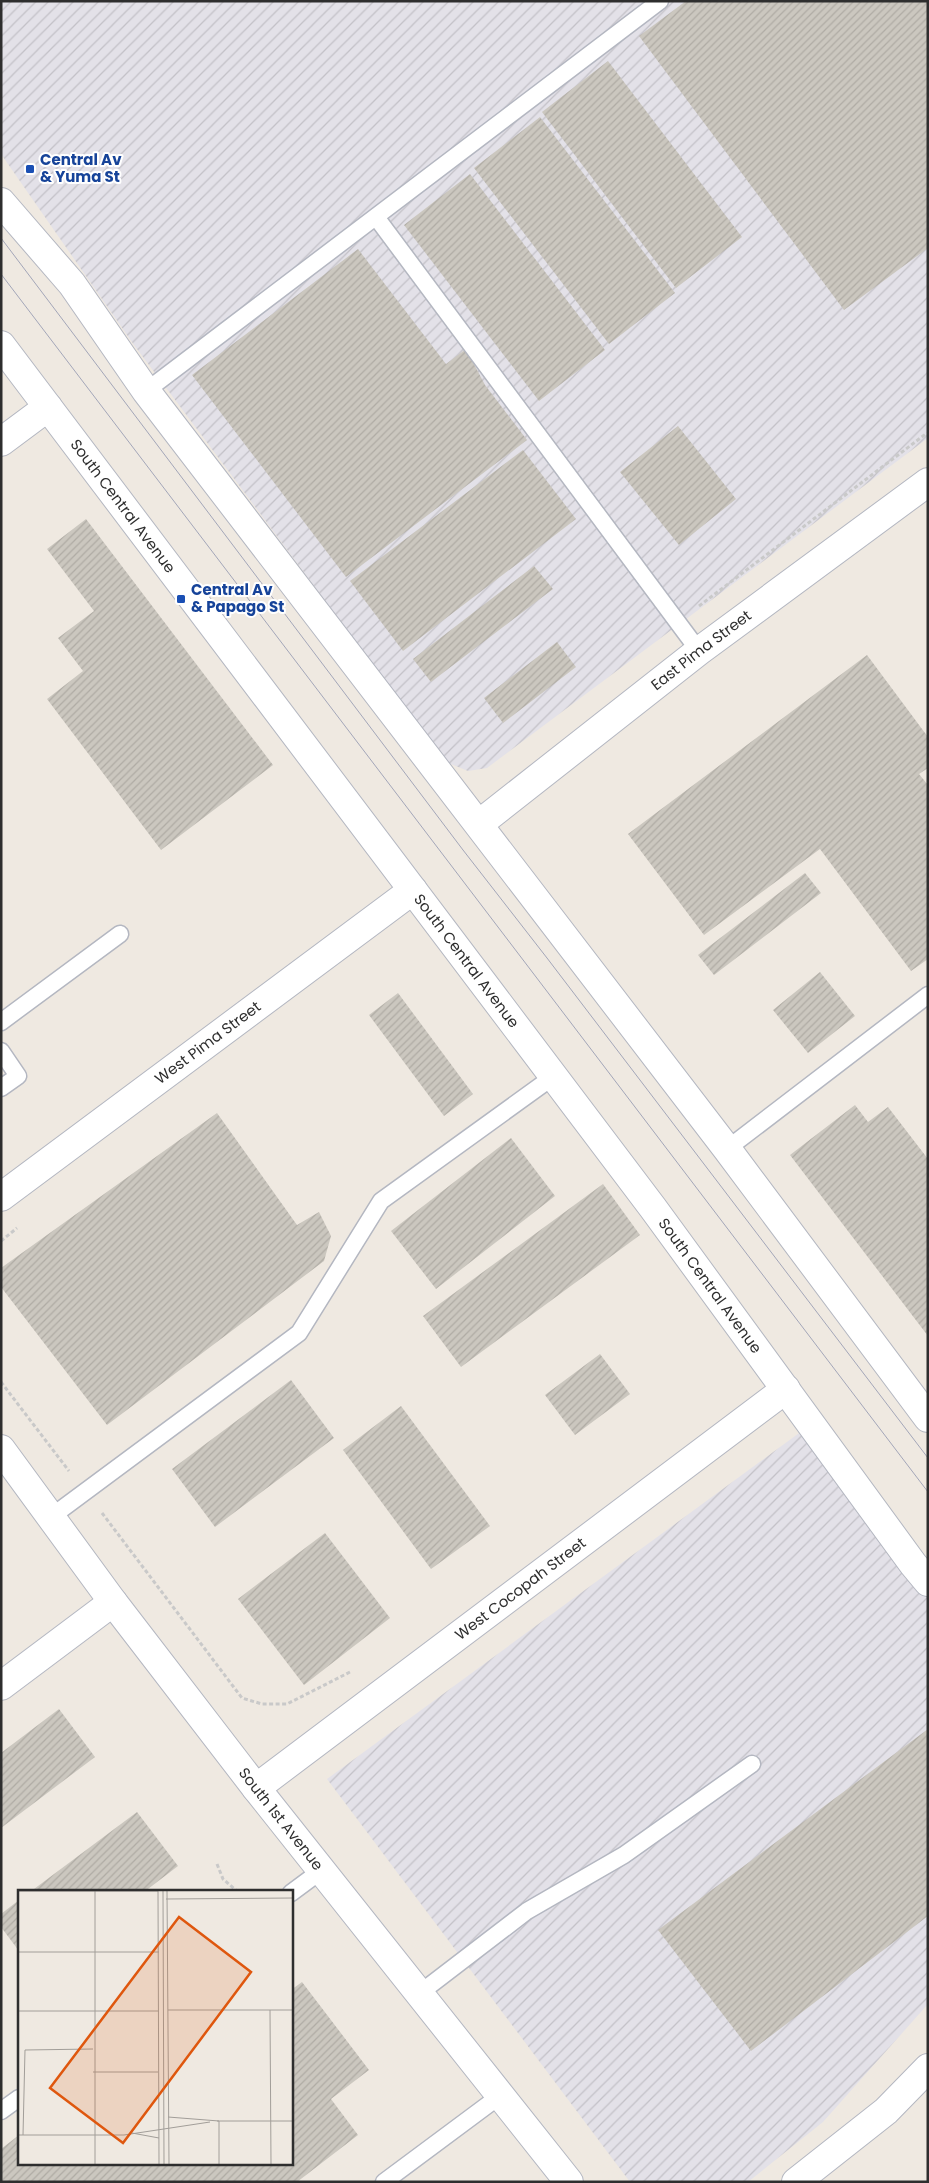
<svg xmlns="http://www.w3.org/2000/svg" width="929" height="2183" viewBox="0 0 929 2183" font-family="Poppins,sans-serif">
	<style>
		.industrial { fill: url(#industrial-furrows) }
		.building { fill: url(#building-hatch) }
		.lines { fill: none; stroke-linecap: round; stroke-linejoin: round }
		.lane-casing { stroke: #b4b7c1; stroke-width: 19 }
		.street-casing { stroke: #b4b7c1; stroke-width: 30 }
		.secondary-casing { stroke: #b4b7c1; stroke-width: 30 }
		.path { stroke: #c9c9c9; stroke-width: 3; stroke-dasharray: 4 2.5; stroke-linecap: butt }
		.lane { stroke: #fff; stroke-width: 16 }
		.street { stroke: #fff; stroke-width: 28 }
		.secondary { stroke: #fff; stroke-width: 28 }
		.tram { stroke: #a3a6b8; stroke-width: 1 }
		.transit-dot { fill: #1a4fb4; stroke: #fff; stroke-width: 2 }
		.labels { text-anchor: middle; stroke-width: 4; stroke-linejoin: round; paint-order: stroke }
		.transit-label { font-size: 15px; font-weight: bold; fill: #164399; stroke: #fff; text-anchor: start }
		.street-label { font-size: 15px; fill: #2e2e2e; stroke: #fff }
		.inset-road { fill: none; stroke: #a29e99; stroke-width: 1 }
		.view { fill: #df570e; fill-opacity: 0.15; stroke: #df570e; stroke-width: 2.5 }
		.inset-edge { fill: none; stroke: #2e2e2e; stroke-width: 2.5 }
	</style>
	<defs>
		<pattern id="industrial-furrows" width="10" height="10" patternUnits="userSpaceOnUse" patternTransform="scale(1.25)"><rect width="10" height="10" fill="#e3e1e8"/><path d="M-1 1l2-2M0 10L10 0M9 11l2-2" fill="none" stroke="#c3c1c7"/></pattern>
		<pattern id="building-hatch" width="6" height="6" patternUnits="userSpaceOnUse" patternTransform="scale(1.25)"><rect width="6" height="6" fill="#cbc7bf"/><path d="M-1 1l2-2M0 6l6-6M5 7l2-2" fill="none" stroke="#afaba4"/></pattern>
	</defs>
	<rect width="100%" height="100%" fill="#efe9e1"/>
	<g class="industrial">
		<polygon points="1,1 928,1 928,438 487,768 468,771 446,762 134,345 1,154"/>
		<polygon points="806,1428 928,1585 928,2004 823,2122 748,2182 630,2182 327,1779"/>
	</g>
	<g class="building">
		<polygon points="686,1 928,1 928,248 844,310 639,36"/>
		<polygon points="608,61 742,237 676,288 542,112"/>
		<polygon points="540,117 675,293 609,344 474,168"/>
		<polygon points="470,174 605,350 539,401 404,225"/>
		<polygon points="358,249 446,364 466,349 485,385 527,440 346,577 192,375"/>
		<polygon points="678,426 736,499 679,545 620,472"/>
		<polygon points="523,450 576,519 403,651 350,581"/>
		<polygon points="86,519 273,765 161,850 47,699 83,671 58,638 94,611 47,549"/>
		<polygon points="534,566 553,589 431,682 413,659"/>
		<polygon points="557,642 576,667 503,723 484,698"/>
		<polygon points="867,655 928,737 928,768 919,774 928,785 928,959 911,971 820,849 704,935 628,834"/>
		<polygon points="805,873 821,893 714,975 698,955"/>
		<polygon points="820,972 855,1016 808,1053 773,1010"/>
		<polygon points="398,993 473,1094 444,1116 369,1015"/>
		<polygon points="855,1105 868,1122 888,1107 928,1159 928,1336 790,1155"/>
		<polygon points="217,1113 297,1225 319,1212 331,1236 324,1261 107,1425 1,1287 1,1268"/>
		<polygon points="511,1138 555,1196 436,1289 391,1231"/>
		<polygon points="603,1184 640,1235 461,1367 423,1316"/>
		<polygon points="600,1354 630,1394 575,1435 545,1395"/>
		<polygon points="291,1380 334,1438 215,1527 172,1469"/>
		<polygon points="401,1406 490,1526 431,1569 343,1450"/>
		<polygon points="325,1533 390,1618 304,1685 238,1599"/>
		<polygon points="59,1709 95,1757 1,1828 1,1753"/>
		<polygon points="928,1729 928,1916 751,2051 658,1930"/>
		<polygon points="137,1812 178,1866 144,1892 30,1892"/>
		<polygon points="19,1900 19,1951 1,1927 1,1914"/>
		<polygon points="302,1982 369,2070 331,2099 358,2135 297,2182 1,2182 1,2149 19,2135 19,2164 291,2164 291,1990"/>
	</g>
	<g class="lines">
		<g class="lane-casing">
			<g id="lane">
				<polyline points="376,217 699,651"/>
				<polyline points="146,391 660,1"/>
				<polyline points="1,1022 120,934"/>
				<polyline points="1,1051 18,1076 1,1088"/>
				<polyline points="727,1149 928,995"/>
				<polyline points="51,1517 299,1333 381,1201 554,1076"/>
				<polyline points="291,1893 322,1870"/>
				<polyline points="420,1993 527,1911 624,1855 752,1764"/>
				<polyline points="1,2111 19,2098"/>
				<polyline points="384,2182 501,2095"/>
			</g>
		</g>
		<g class="street-casing">
			<g id="street">
				<polyline points="1,442 48,407"/>
				<path id="s1" d="M 479,824 L 699,651 L 928,482"/>
				<path id="s2" d="M 1,1197 L 413,890"/>
				<path id="s3" d="M 1,1449 L 113,1602 L 256,1788 L 569,2182"/>
				<polyline points="1,1686 113,1602"/>
				<path id="s4" d="M 256,1788 L 786,1389"/>
				<polyline points="796,2182 886,2111 928,2068"/>
			</g>
		</g>
		<g class="secondary-casing">
			<g id="secondary">
				<polyline points="1,202 72,284 146,391 727,1149 928,1418"/>
				<path id="s5" d="M 1,345 L 653,1208 L 913,1564 L 928,1582"/>
			</g>
		</g>
		<g class="path">
			<polyline points="699,606 927,433"/>
			<polyline points="1,1241 17,1228"/>
			<polyline points="1,1382 69,1471"/>
			<polyline points="102,1513 242,1698 262,1704 287,1704 352,1671"/>
			<polyline points="217,1864 223,1879 238,1892"/>
		</g>
		<use href="#lane" class="lane"/>
		<use href="#street" class="street"/>
		<use href="#secondary" class="secondary"/>
		<g class="tram">
			<polyline points="1,238 463,850 547,958 928,1458"/>
			<polyline points="1,274 928,1492"/>
		</g>
	</g>
	<g class="transit-dot">
		<rect x="25" y="164" width="10" height="10" rx="2.5"/>
		<rect x="176" y="594" width="10" height="10" rx="2.5"/>
	</g>
	<g class="labels">
		<g class="transit-label">
			<text x="40" y="165">Central Av<tspan x="40" dy="17">&amp; Yuma St</tspan></text>
			<text x="191" y="595">Central Av<tspan x="191" dy="17">&amp; Papago St</tspan></text>
		</g>
		<g class="street-label">
			<text dy="5" stroke="none"><textPath href="#s5" startOffset="202">South Central Avenue</textPath></text>
			<text dy="5" stroke="none"><textPath href="#s1" startOffset="282">East Pima Street</textPath></text>
			<text dy="5" stroke="none"><textPath href="#s5" startOffset="772">South Central Avenue</textPath></text>
			<text dy="5" stroke="none"><textPath href="#s2" startOffset="258">West Pima Street</textPath></text>
			<text dy="5" stroke="none"><textPath href="#s5" startOffset="1178">South Central Avenue</textPath></text>
			<text dy="5" stroke="none"><textPath href="#s4" startOffset="331">West Cocopah Street</textPath></text>
			<text dy="5" stroke="none"><textPath href="#s3" startOffset="464">South 1st Avenue</textPath></text>
		</g>
	</g>
	<g transform="translate(18 1890)">
		<rect width="275" height="275" fill="#efe9e1"/>
		<path class="inset-road" d="M 0,1 L 140,1M 77,1 L 77,274M 140,1 L 141,274M 145,1 L 146,274M 149,1 L 151,274M 148,9 L 275,8M 0,62 L 141,62M 150,120 L 275,120M 252,120 L 253,274M 0,121 L 141,121M 75,182 L 140,182M 150,227 L 201,231M 199,231 L 275,231M 201,231 L 201,274M 114,243 L 141,248M 0,245 L 106,245 L 192,232M 5,245 L 7,160 L 75,159"/>
		<path class="view" d="M 161,27 L 233,82 L 105,253 L 32,198 Z"/>
		<rect width="275" height="275" class="inset-edge"/>
	</g>
	<rect width="929" height="2183" fill="none" stroke="#2e2e2e" stroke-width="5"/>
</svg>
